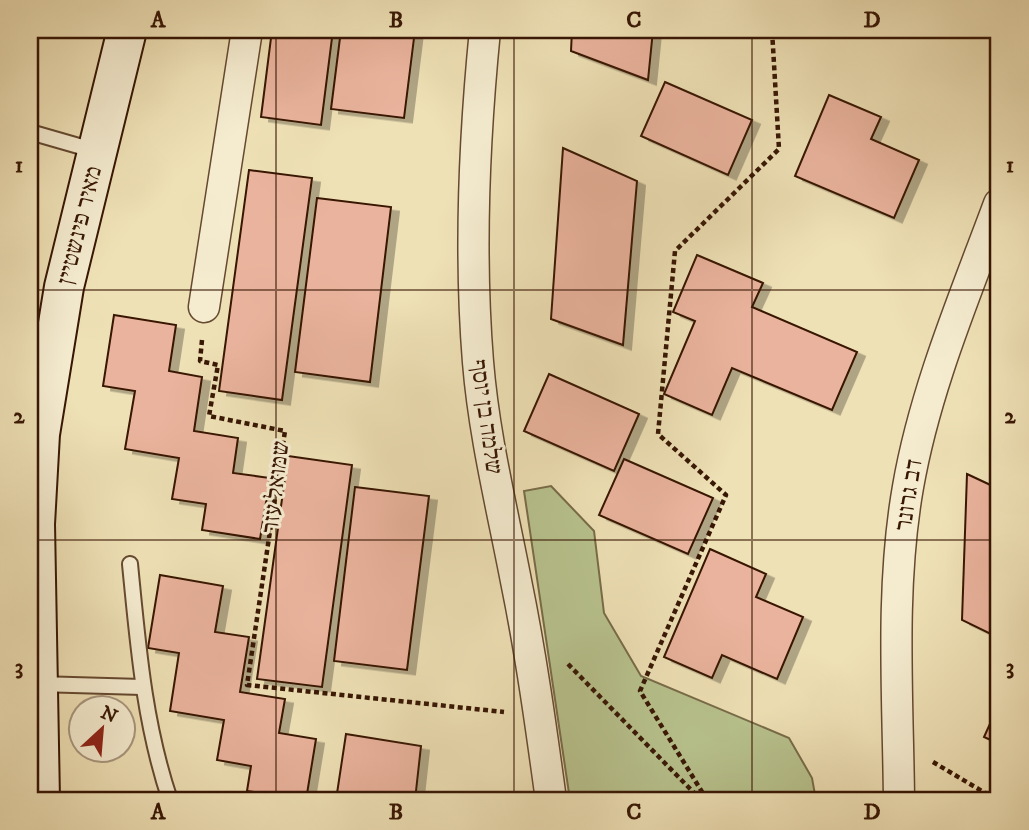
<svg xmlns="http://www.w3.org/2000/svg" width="1029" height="830" viewBox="0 0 1029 830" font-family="'IM FELL DW Pica','Frank Ruhl Libre',serif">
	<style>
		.green { fill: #b8c38e; stroke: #786c49; stroke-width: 2 }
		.building { fill: #eab39d; stroke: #371604; stroke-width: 2; filter: url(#shadow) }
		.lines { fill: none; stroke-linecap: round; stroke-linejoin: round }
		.lane-casing { stroke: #654930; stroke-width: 18 }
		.street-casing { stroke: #654930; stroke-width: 33 }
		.secondary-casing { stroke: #371604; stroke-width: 42 }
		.path { stroke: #371604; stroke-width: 4.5; stroke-dasharray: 5 3.5; stroke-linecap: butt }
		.lane { stroke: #f5ecd0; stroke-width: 14 }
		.street { stroke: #f5ecd0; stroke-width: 30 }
		.secondary { stroke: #f5ecd0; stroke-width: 38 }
		.grid { fill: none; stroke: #371604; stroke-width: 2; stroke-opacity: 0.55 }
		.labels { text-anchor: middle; stroke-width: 6; stroke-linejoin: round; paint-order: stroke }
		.street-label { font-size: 24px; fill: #371604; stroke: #f5ecd0 }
		.neatline { fill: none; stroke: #371604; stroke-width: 2.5 }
		.grid-label { font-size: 23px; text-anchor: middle; font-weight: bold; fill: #371604 }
	</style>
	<defs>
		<filter id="shadow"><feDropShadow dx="8" dy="4.5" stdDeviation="0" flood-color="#0004"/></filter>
	</defs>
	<rect width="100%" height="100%" fill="#efe1b6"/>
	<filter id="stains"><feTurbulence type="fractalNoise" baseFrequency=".00286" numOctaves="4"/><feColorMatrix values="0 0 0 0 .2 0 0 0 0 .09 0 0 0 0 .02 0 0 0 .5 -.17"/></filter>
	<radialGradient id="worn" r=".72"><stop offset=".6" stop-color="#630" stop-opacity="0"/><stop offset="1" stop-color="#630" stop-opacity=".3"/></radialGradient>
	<polygon class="green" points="551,486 594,531 604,613 641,676 789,738 812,778 816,800 570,800 524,491"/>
	<g class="building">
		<polygon points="272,30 333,30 321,125 261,117"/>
		<polygon points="341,30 415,30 404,118 331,109"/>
		<polygon points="572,30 653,30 648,80 571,51"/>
		<polygon points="665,82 752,120 728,175 641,136"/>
		<polygon points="829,95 881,117 871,139 919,160 894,218 795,176"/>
		<polygon points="563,148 637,181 623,345 551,319"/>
		<polygon points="249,170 312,178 282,400 219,391"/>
		<polygon points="317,198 391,207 370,382 295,372"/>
		<polygon points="697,255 763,283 752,307 857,352 832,410 732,368 712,415 664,394 695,321 673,312"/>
		<polygon points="114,315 176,325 169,371 202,377 194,431 238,438 233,473 270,478 260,539 202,530 206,504 172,499 179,458 125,449 135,391 103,386"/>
		<polygon points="549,374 639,414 614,471 524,431"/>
		<polygon points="288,456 352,465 322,687 257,679"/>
		<polygon points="624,459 713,498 688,554 599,515"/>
		<polygon points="967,474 999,489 999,638 962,620"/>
		<polygon points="355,487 429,496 407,670 334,661"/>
		<polygon points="710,549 766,574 756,597 803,617 777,679 722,655 712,678 664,657"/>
		<polygon points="160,575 223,586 215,632 249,637 240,692 285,699 279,733 316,739 306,800 247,791 251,766 217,760 224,720 170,711 179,653 148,648"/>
		<polygon points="999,704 999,744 984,737"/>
		<polygon points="346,734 421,746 415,800 336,800"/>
	</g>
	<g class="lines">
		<g class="lane-casing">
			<g id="lane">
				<polyline points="30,132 96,151"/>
				<path d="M 130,564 C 138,645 144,723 170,800"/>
				<polyline points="38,684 142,687"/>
			</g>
		</g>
		<g class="street-casing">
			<g id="street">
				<path d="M 485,30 C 474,140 469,251 478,362 C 484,436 502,508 516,581 C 531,654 541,727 551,800"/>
				<polyline points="204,307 247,30"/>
				<path d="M 899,800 C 898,697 890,589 908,487 C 925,389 965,296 999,204"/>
			</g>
		</g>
		<g class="secondary-casing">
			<polyline id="secondary" points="40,800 35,524 40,434 64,287 127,30"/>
		</g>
		<g class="path">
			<polyline points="202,340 200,361 218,365 209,416 285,431 247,685 504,712"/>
			<polyline points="568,664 701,800"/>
			<polyline points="933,762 997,800"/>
			<polyline points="707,800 640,691 726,495 658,434 675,251 779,149 772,30"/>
		</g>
		<use href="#lane" class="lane"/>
		<use href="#street" class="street"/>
		<use href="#secondary" class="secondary"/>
	</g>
	<path class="grid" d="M 276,30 L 276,800M 514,30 L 514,800M 752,30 L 752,800M 30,290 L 999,290M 30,540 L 999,540"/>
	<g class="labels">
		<g class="street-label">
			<text transform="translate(79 225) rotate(-76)" y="8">מאיר פינשטיין</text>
			<text transform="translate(487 417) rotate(82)" y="8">שלמה בן יוסף</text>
			<text transform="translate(275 487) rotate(-83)" y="8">שמואל עזר</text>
			<text transform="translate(908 495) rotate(-81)" y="8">דב גרונר</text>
		</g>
	</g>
	<rect width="1029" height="830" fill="none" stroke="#efe1b6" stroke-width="77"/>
	<g transform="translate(102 729) rotate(26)"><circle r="33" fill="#f5ecd0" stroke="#a9967e" stroke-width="2"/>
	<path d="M0-5L12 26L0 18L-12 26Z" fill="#8f2418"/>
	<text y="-10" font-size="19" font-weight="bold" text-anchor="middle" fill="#371604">N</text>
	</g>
	<rect x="38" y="38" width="952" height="754" class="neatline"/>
	<g class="grid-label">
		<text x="158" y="27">A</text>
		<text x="396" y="27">B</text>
		<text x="634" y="27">C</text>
		<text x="872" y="27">D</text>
		<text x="19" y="172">1</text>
		<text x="1010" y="172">1</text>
		<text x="19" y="423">2</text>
		<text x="1010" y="423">2</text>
		<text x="19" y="674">3</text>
		<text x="1010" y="674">3</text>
		<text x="158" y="819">A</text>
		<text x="396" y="819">B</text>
		<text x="634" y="819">C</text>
		<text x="872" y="819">D</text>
	</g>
	<rect width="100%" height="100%" filter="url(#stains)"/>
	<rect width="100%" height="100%" fill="url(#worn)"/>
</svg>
